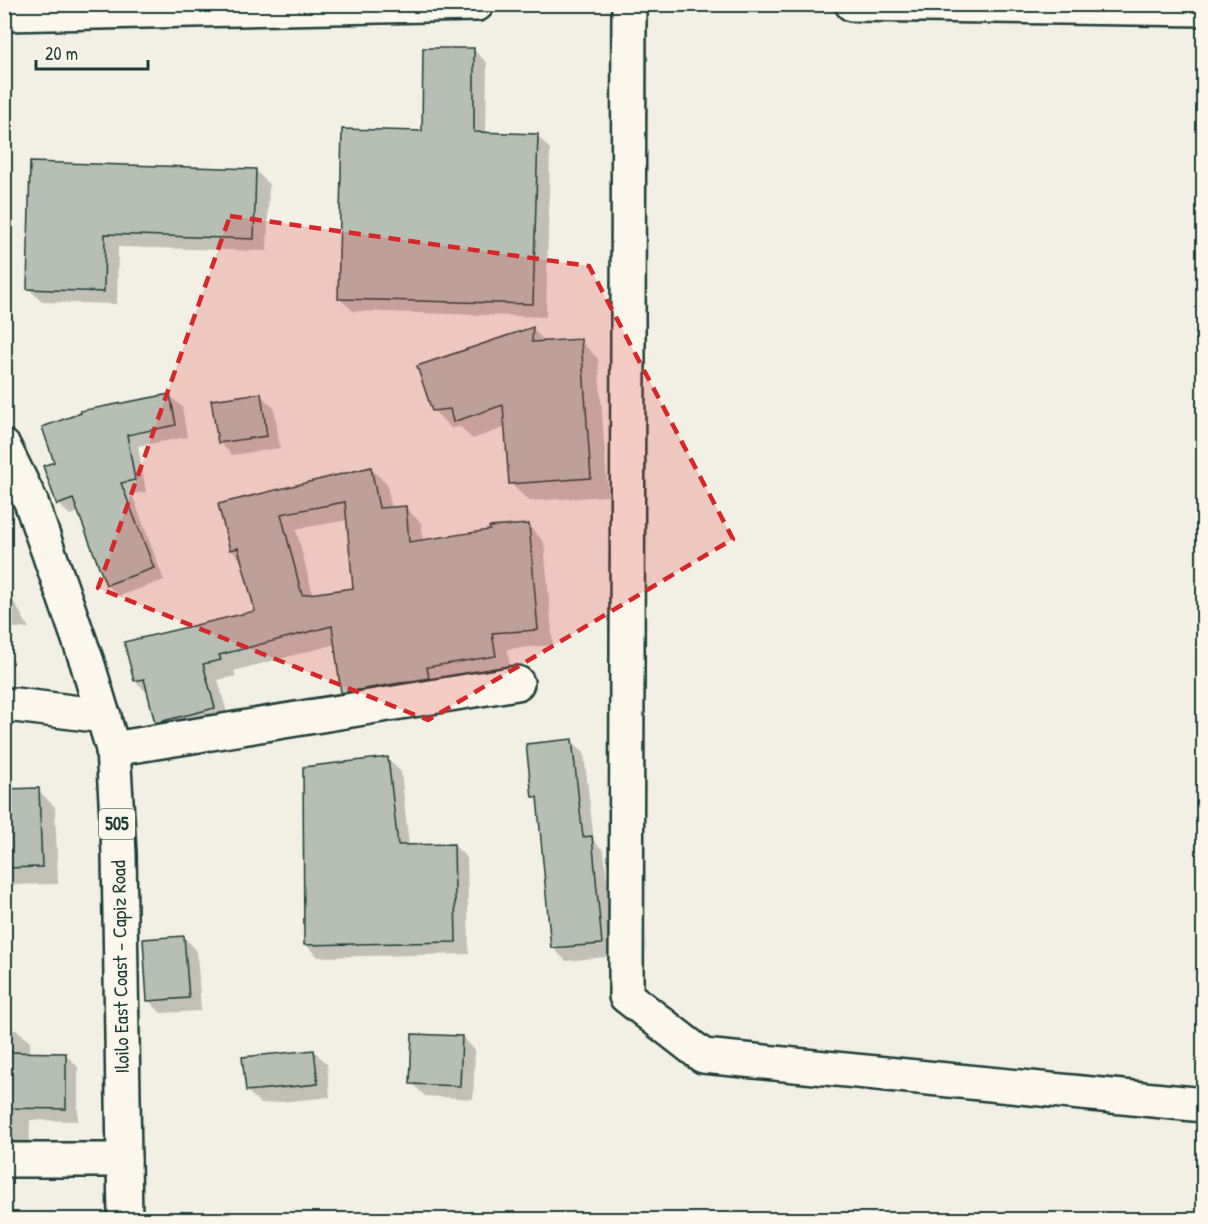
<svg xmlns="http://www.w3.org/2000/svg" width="1208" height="1224" viewBox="0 0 1208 1224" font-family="'Patrick Hand',sans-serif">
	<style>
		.shadow { fill: #0003; fill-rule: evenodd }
		.building { fill: #b7beb3; stroke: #1f3d34; stroke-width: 1.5; fill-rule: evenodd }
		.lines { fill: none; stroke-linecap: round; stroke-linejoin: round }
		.minor-casing { stroke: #1f3d34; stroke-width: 38 }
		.major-casing { stroke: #1f3d34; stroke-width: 38 }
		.minor { stroke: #fbf7ec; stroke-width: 33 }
		.major { stroke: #fbf7ec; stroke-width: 33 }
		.marked { fill: #d62828; fill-opacity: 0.2; stroke: #d62828; stroke-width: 4.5; stroke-dasharray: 12 8; stroke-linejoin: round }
		.labels { text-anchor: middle; stroke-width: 6; stroke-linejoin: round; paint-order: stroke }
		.shield { fill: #fbf7ec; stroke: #61756b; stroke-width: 1.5 }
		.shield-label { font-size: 18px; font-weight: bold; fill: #1f3d34 }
		.street-label { font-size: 20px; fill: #1f3d34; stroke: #fbf7ec }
	</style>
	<rect width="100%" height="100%" fill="#f2f0e5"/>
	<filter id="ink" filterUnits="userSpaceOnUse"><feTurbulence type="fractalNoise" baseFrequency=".0167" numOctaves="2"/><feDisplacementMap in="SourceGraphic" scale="12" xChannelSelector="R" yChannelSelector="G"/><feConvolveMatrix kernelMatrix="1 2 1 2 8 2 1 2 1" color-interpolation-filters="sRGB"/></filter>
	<g filter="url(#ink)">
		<g class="shadow">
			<polygon points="474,50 487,63 486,134 537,135 550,149 546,317 353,311 339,298 424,133"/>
			<polygon points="32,164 255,170 269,184 267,251 118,247 117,304 42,302 28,288"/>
			<polygon points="532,329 547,343 581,341 598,359 608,496 529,501 511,484 507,427 472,439 461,427 451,428 433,410"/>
			<polygon points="260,395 274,408 280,448 232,455 219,442"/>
			<polygon points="170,396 182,407 187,437 138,446 146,492 132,494 164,580 119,596 107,585 79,512 70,515 58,504 56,463"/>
			<path d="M 371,469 L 387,484 L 391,508 L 405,507 L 421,523 L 423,542 L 529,526 L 544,542 L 553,645 L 507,649 L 511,672 L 359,708 L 343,692 L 336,644 L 234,671 L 236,676 L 218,680 L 230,724 L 173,738 L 157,722 L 150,695 L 135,681 L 256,612 L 242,561 L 231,549 L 220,506 ZM 348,520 L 355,589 L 313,595 L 296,529 Z"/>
			<polygon points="4,584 29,628 4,628"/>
			<polygon points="571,740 584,753 594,841 604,851 614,956 566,961 553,948 539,802 534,797"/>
			<polygon points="388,759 401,772 409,846 454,845 467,858 469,954 318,957 305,944"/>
			<polygon points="38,790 55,807 58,884 4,885 4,791"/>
			<polygon points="184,937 197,951 201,1011 161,1013 148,1000"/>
			<polygon points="4,1029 17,1030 30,1042 30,1054 65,1054 78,1067 78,1121 30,1120 29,1153 4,1158"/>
			<polygon points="462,1037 475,1050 473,1099 425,1096 412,1083"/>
			<polygon points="314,1051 327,1064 330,1097 261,1104 247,1091"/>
		</g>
		<g class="building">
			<polygon points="423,48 474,48 474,132 538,134 533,304 338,299 342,129 422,131"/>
			<polygon points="30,162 256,169 254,239 105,234 104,292 27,289"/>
			<polygon points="533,327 532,342 581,339 591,478 509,484 503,405 453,422 450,409 432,411 417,366"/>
			<polygon points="261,393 267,436 218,443 211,400"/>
			<polygon points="170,394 176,425 127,435 135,480 121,483 154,568 106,585 73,499 57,505 43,466 54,462 42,427 81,413 80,411"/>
			<path d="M 371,467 L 379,508 L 406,506 L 409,542 L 490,530 L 489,527 L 529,524 L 538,630 L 492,633 L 496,656 L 427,667 L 429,678 L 341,693 L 332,626 L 219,655 L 221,660 L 203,664 L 215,708 L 155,723 L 144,679 L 134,681 L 124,642 L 255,611 L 238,548 L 230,550 L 218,504 ZM 345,502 L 353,588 L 302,595 L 281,514 Z"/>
			<polygon points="572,739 583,837 592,836 602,944 551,948 537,797 532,797 526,744"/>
			<polygon points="388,757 398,845 454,844 456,942 304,945 303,767"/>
			<polygon points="39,788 42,867 4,868 4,789"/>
			<polygon points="184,936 189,998 147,1001 143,939"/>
			<polygon points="412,1034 462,1036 460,1086 410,1084"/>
			<polygon points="314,1050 318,1084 246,1091 242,1057"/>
			<polygon points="4,1052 66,1053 66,1109 4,1108"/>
		</g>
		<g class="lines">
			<g class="minor-casing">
				<g id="minor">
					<polyline points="629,4 626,996 703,1056 1204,1105"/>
					<polyline points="852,4 1204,9"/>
					<polyline points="4,14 477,4"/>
					<polyline points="4,706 15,705 104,716"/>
					<polyline points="113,749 517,683"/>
					<polyline points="4,1160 124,1160"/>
				</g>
			</g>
			<g class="major-casing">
				<polyline id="major" points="4,447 31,502 87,662 113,749 119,853 125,1220"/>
			</g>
			<use href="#minor" class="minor"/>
			<use href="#major" class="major"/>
		</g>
	</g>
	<path class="marked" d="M 230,216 L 589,266 L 733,539 L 428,720 L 98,588 Z"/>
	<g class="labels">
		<rect class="shield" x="99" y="809" width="36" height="30" rx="4.5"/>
		<g class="shield-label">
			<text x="117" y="830">505</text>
		</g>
		<g class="street-label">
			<text transform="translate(120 967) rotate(-91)" y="7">Iloilo East Coast – Capiz Road</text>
		</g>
	</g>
	<rect width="1208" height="1224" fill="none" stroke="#fbf7ec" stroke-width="24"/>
	<rect x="12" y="12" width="1184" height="1200" fill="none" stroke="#1f3d34" stroke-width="2" filter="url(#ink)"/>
	<path d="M36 60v9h112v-9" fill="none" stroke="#1f3d34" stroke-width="3"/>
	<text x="45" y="60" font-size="18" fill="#1f3d34" stroke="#fbf7ec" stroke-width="4.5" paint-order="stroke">20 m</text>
</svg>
